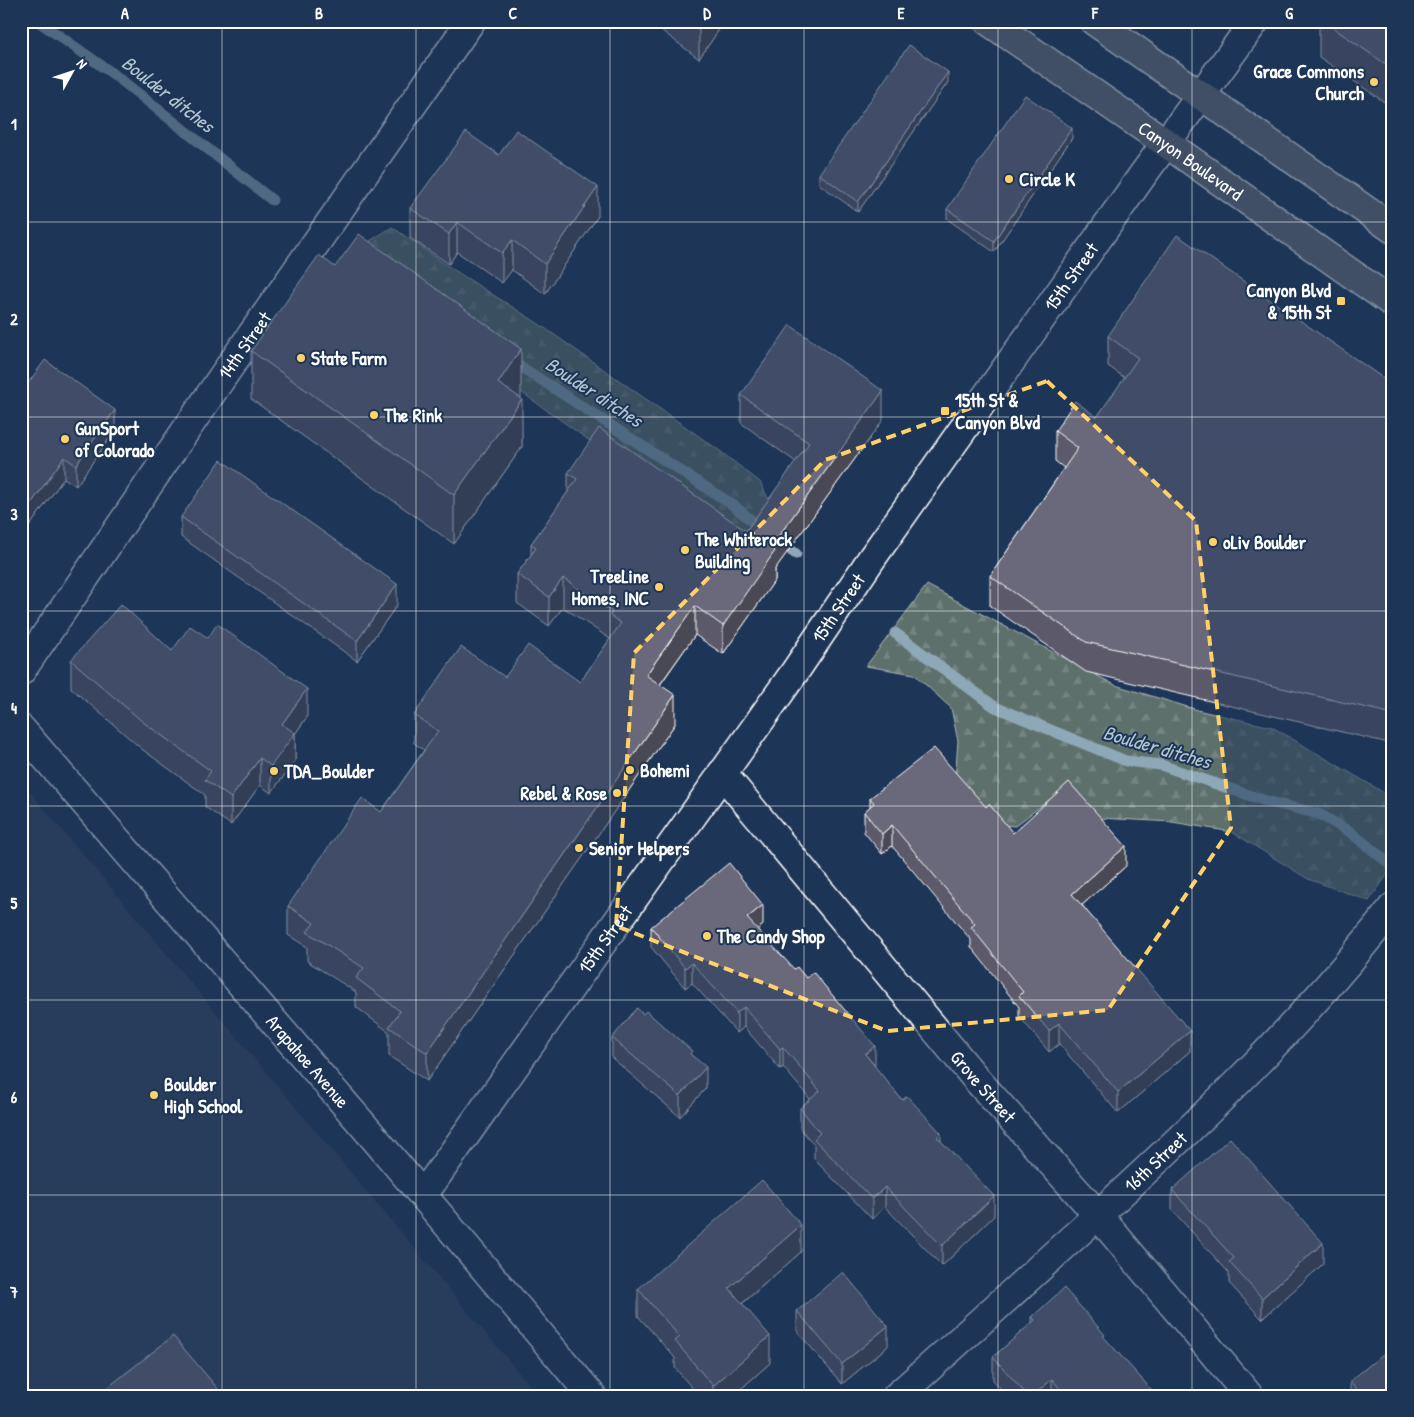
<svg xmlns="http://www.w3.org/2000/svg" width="1414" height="1417" viewBox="0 0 1414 1417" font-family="'Patrick Hand',sans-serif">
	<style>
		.built { fill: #344562 }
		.forest { fill: url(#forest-firs); stroke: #aeb8b6 }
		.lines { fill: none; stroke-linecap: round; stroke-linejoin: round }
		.stream { stroke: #8ea8b7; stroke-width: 11 }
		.street-casing { stroke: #fff; stroke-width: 31 }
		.secondary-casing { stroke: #fff; stroke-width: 31 }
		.primary-casing { stroke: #fff; stroke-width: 31 }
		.street { stroke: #1d3557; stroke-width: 28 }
		.secondary { stroke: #1d3557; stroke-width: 28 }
		.primary { stroke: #6b6f75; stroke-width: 28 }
		.wall { fill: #5b5a6b; stroke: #fff }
		.shaded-wall { fill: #4a4a57; stroke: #fff }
		.building { fill: #6a697c; stroke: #fff }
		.marked { fill: none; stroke: #ffd166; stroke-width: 4; stroke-dasharray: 10 6; stroke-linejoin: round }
		.grid { fill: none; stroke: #fff; stroke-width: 1; stroke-opacity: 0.55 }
		.poi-dot { fill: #ffd166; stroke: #1d3557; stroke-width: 2 }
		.labels { text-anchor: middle; stroke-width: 4; stroke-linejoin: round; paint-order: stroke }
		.poi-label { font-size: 19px; font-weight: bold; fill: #fff; stroke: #1d3557; text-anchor: start }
		.street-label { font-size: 19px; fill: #fff; stroke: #1d3557 }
		.water-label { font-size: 20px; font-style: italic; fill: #b3c5cf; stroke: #1d3557 }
		.neatline { fill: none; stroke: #fff; stroke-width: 2 }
		.grid-label { font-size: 16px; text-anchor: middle; font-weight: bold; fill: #fff }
	</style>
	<defs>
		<pattern id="forest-firs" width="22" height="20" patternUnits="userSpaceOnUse" patternTransform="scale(1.25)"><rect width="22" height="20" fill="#5d706c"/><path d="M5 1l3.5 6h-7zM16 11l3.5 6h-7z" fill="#758582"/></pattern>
	</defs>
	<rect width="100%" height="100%" fill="#1d3557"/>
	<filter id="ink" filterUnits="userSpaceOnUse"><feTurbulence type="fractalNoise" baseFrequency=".02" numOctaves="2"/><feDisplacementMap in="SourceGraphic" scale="10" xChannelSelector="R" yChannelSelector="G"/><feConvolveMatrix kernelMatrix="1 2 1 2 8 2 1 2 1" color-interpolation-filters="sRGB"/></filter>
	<g filter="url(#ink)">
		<polygon class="built" points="21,782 33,795 539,1396 21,1396"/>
		<g class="forest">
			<polygon points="392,227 451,268 539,324 720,451 760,482 769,500 773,571 348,269 370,241"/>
			<polygon points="927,585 1115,685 1201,711 1272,727 1376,788 1393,799 1393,867 1369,901 1308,879 1232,832 1172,822 1099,818 1050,799 1015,826 989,824 955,780 958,741 951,708 914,674 866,666"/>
		</g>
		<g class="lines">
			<g class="stream">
				<polyline points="38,21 116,76 272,200"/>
				<polyline points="509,359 733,505 765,532"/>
				<polyline points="778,541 796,554"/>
				<polyline points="895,633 995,707 1126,761 1161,765 1266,801 1319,814 1350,832 1390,864"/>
			</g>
			<g class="street-casing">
				<g id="street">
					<path id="s1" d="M 21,671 L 223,376 L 471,21"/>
					<path id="s2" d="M 722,773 L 978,1081 L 1098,1215 L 1249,1396"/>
					<path id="s3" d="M 897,1396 C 958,1343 1017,1288 1077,1234 C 1189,1132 1300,1028 1393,907"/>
				</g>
			</g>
			<g class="secondary-casing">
				<g id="secondary">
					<path id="s4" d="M 21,729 L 376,1140 L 592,1396"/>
					<path id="s5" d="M 423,1195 L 794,673 L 872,558 L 1142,176 L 1255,21"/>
				</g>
			</g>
			<g class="primary-casing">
				<g id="primary">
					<path id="s6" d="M 988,21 L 1166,143 L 1393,303"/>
					<polyline points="1094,21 1393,229"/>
				</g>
			</g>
			<use href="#street" class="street"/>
			<use href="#secondary" class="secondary"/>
			<use href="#primary" class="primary"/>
		</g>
		<g class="wall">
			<polygon points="649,21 725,21 699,59"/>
			<polygon points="1319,21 1393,21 1393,108 1319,57"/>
			<polygon points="948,82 858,212 819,184 819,174"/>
			<polygon points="1072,138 994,252 947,219 947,209"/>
			<polygon points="499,155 598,216 545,294 512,270 502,283 457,252 449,264 410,238 410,208"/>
			<polygon points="335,267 521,398 522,447 454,544 251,399 251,351"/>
			<polygon points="1108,336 1393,385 1393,744 1086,672 990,606 990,576 1064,468 1055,461 1055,431 1097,417 1125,378 1108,366"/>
			<polygon points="21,393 115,430 76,486 64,478 21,538"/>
			<polygon points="741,395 883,420 775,569 775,580 723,654 695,635 660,685 675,724 427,1081 389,1056 389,1032 356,1007 356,992 307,961 307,947 288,935 288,906 381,812 424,750 414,743 414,715 505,677 580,682 610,639 563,607 549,626 517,603 517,574 531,555 531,544 568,492 568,473 746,531 796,462 741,423"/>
			<polygon points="181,517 397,605 357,661 181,537"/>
			<polygon points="172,651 307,717 295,734 295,761 271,793 260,785 231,825 205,807 205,795 143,750 71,688 71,660"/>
			<polygon points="870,798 986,807 1013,833 1126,866 1082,905 1190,1051 1118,1113 1059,1044 1049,1052 1019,1016 1019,1007 971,947 971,940 892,846 882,854 864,832 864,812 870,807"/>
			<polygon points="763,925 757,929 874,1066 902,1100 941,1141 994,1216 942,1266 885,1207 872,1219 814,1159 814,1145 800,1128 800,1108 810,1099 783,1067 780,1069 744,1027 737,1033 692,983 685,988 651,947 651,927"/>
			<polygon points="643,1014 692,1056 706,1088 680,1117 612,1058 612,1038"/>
			<polygon points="1172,1190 1323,1264 1262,1319 1229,1283 1229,1273 1172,1210"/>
			<polygon points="801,1252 742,1304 770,1363 733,1396 699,1396 675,1368 675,1358 638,1316 638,1289"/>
			<polygon points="797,1311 888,1346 842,1384 797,1331"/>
			<polygon points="1032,1317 1105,1339 1157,1396 1007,1396 993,1380 993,1357 1032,1323"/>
			<polygon points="1350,1381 1393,1396 1350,1396"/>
		</g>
		<g class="shaded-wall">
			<polygon points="705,21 725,21 699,59 699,29"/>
			<polygon points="948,72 948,82 858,212 858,202"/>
			<polygon points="1072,128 1072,138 994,252 994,241"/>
			<polygon points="598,187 598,216 545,294 545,264"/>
			<polygon points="457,222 457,252 449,264 449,234"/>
			<polygon points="512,240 512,270 502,283 502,253"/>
			<polygon points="521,349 521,398 498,431 498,383"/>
			<polygon points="883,391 883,420 775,569 775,580 723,654 723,626 770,548"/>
			<polygon points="522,399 522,447 454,544 454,495"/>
			<polygon points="115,410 115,430 76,486 76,465"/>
			<polygon points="64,457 64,478 21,538 21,518"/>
			<polygon points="563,578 563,607 549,626 549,597"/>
			<polygon points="397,584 397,605 357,661 357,641"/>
			<polygon points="695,606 695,635 646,704 646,675"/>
			<polygon points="307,689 307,717 295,734 295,761 271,793 271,766 282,724"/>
			<polygon points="675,695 675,724 427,1081 427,1053"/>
			<polygon points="260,758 260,785 231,825 231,798"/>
			<polygon points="892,825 892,846 882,854 882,834"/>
			<polygon points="1126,846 1126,866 1072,914 1072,894"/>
			<polygon points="763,905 763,925 747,938 747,918"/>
			<polygon points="692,963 692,983 685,988 685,968"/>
			<polygon points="744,1007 744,1027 737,1033 737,1013"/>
			<polygon points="1059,1023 1059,1044 1049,1052 1049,1031"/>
			<polygon points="1190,1031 1190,1051 1118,1113 1118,1092"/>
			<polygon points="875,1046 875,1066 865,1054"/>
			<polygon points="783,1047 783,1067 780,1069 780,1049"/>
			<polygon points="706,1067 706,1088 680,1117 680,1096"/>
			<polygon points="941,1133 941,1153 937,1137"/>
			<polygon points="885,1187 885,1207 872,1219 872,1199"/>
			<polygon points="994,1196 994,1216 942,1266 942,1246"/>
			<polygon points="801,1225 801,1252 729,1315 729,1288"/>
			<polygon points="1323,1243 1323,1264 1262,1319 1262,1298"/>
			<polygon points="888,1326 888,1346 842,1384 842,1364"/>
			<polygon points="770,1336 770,1363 733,1396 713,1396 713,1386"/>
			<polygon points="1052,1379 1052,1396 1033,1396"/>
		</g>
		<g class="building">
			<polygon points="689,21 705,21 699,29"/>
			<polygon points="1323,21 1393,21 1393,69"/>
			<polygon points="909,45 948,72 858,202 819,174"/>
			<polygon points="1025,95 1072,128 994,241 947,209"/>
			<polygon points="516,130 598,187 545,264 512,240 502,253 457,222 449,234 410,208 466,132 499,155"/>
			<polygon points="359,234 521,349 498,383 522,399 454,495 251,351 319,255 335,267"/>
			<polygon points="1177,235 1393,385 1393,714 1086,642 990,576 1078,448 1055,431 1075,401 1097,417 1138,358 1108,336"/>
			<polygon points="790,325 883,391 770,548 775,551 723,626 695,606 646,675 675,695 427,1053 389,1027 400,1011 356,978 364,968 307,932 314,923 288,906 362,798 381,812 438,731 414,715 461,647 505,677 528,645 580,682 621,623 610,616 612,612 563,578 549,597 517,574 536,548 531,544 577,479 568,473 599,428 746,531 809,443 741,395"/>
			<polygon points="45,360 115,410 76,465 64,457 21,518 21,393"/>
			<polygon points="221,460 397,584 357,641 181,517"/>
			<polygon points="121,604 172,651 190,626 208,638 217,624 307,689 282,724 295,733 271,766 260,758 231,798 205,780 211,771 143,722 71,660"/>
			<polygon points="934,748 986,807 989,804 1013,833 1069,782 1126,846 1072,894 1190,1031 1118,1092 1059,1023 1049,1031 1019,996 1023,992 971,927 975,924 892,825 882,834 864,812 874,803 870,798"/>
			<polygon points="729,863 763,905 747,918 794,969 797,967 806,978 813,972 875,1046 865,1054 902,1100 907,1096 941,1133 937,1137 994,1196 942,1246 885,1187 872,1199 814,1139 820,1133 800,1108 820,1091 783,1047 780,1049 744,1007 737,1013 692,963 685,968 651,927"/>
			<polygon points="637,1008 643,1014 646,1011 692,1051 690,1054 706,1067 680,1096 612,1038"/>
			<polygon points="1230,1138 1323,1243 1262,1298 1229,1262 1234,1258 1172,1190"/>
			<polygon points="762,1180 801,1225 729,1288 770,1336 713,1386 675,1341 680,1337 638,1289"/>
			<polygon points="843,1272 888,1326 842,1364 797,1311"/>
			<polygon points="1064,1288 1105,1335 1103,1336 1157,1396 1066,1396 1052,1379 1033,1396 1028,1396 993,1357 1035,1320 1032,1317"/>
			<polygon points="173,1336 224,1396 97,1396"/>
			<polygon points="1393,1346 1393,1396 1362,1396 1350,1381"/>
		</g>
	</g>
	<path d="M0 0H1414V1417H0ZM 1047,381 L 1196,521 L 1231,828 L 1108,1010 L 887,1031 L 616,926 L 634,653 L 825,460 Z" fill="#1d3557" fill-opacity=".55" fill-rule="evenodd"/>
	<path class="marked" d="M 1047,381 L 1196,521 L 1231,828 L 1108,1010 L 887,1031 L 616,926 L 634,653 L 825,460 Z"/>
	<path class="grid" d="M 222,21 L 222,1396M 416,21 L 416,1396M 610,21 L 610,1396M 804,21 L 804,1396M 998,21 L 998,1396M 1192,21 L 1192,1396M 21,222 L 1393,222M 21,417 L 1393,417M 21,611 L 1393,611M 21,806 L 1393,806M 21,1000 L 1393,1000M 21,1195 L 1393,1195"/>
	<g class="poi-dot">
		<circle cx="1374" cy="82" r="5"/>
		<circle cx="1009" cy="179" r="5"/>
		<rect x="1336" y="296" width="10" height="10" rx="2.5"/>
		<circle cx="301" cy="358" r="5"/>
		<rect x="940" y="406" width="10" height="10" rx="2.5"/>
		<circle cx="374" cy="415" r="5"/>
		<circle cx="65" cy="439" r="5"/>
		<circle cx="1213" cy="542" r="5"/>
		<circle cx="685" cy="550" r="5"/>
		<circle cx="659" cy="587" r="5"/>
		<circle cx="630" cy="770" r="5"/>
		<circle cx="274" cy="771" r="5"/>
		<circle cx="617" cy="793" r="5"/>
		<circle cx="579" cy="848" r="5"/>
		<circle cx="707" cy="936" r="5"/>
		<circle cx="154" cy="1095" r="5"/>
	</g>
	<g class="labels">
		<g class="poi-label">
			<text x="1364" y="78" text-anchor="end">Grace Commons<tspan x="1364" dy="22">Church</tspan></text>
			<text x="1019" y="186">Circle K</text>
			<text x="1331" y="297" text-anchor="end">Canyon Blvd<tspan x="1331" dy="22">&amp; 15th St</tspan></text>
			<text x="311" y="365">State Farm</text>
			<text x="955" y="407">15th St &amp;<tspan x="955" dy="22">Canyon Blvd</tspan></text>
			<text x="384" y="422">The Rink</text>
			<text x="75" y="435">GunSport<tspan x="75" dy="22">of Colorado</tspan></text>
			<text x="695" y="546">The Whiterock<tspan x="695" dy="22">Building</tspan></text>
			<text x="1223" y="549">oLiv Boulder</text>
			<text x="649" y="583" text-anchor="end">TreeLine<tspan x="649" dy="22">Homes, INC</tspan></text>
			<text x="640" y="777">Bohemi</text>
			<text x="284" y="778">TDA_Boulder</text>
			<text x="607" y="800" text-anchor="end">Rebel &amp; Rose</text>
			<text x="589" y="855">Senior Helpers</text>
			<text x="717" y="943">The Candy Shop</text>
			<text x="164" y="1091">Boulder<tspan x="164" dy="22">High School</tspan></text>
		</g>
		<g class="street-label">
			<text dy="7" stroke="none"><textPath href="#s6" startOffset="246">Canyon Boulevard</textPath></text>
			<text dy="7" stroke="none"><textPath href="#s5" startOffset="1124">15th Street</textPath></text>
			<text dy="7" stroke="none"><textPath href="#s1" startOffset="395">14th Street</textPath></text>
			<text dy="7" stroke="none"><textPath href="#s5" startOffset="719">15th Street</textPath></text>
			<text dy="7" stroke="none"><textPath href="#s5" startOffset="314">15th Street</textPath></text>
			<text dy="7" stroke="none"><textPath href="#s4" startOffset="439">Arapahoe Avenue</textPath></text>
			<text dy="7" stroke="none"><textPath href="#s2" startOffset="408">Grove Street</textPath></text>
			<text dy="7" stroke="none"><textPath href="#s3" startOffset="349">16th Street</textPath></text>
		</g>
		<g class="water-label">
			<text transform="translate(168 94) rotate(38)" y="7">Boulder ditches</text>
			<text transform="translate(594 392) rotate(33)" y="7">Boulder ditches</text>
			<text transform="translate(1157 747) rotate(16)" y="7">Boulder ditches</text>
		</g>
	</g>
	<rect width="1414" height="1417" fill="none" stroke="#1d3557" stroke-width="55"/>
	<g transform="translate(72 72) rotate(50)" stroke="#1d3557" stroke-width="4" paint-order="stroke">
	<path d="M0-4L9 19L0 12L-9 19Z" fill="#ffffff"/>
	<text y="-8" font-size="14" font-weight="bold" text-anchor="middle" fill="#ffffff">N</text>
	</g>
	<rect x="28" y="28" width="1358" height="1362" class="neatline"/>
	<g class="grid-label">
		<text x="125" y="19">A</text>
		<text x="319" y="19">B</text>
		<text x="513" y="19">C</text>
		<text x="707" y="19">D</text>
		<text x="901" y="19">E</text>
		<text x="1095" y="19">F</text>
		<text x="1289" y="19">G</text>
		<text x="14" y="130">1</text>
		<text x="14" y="325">2</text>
		<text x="14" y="520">3</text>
		<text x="14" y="714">4</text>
		<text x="14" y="909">5</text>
		<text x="14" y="1103">6</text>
		<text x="14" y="1298">7</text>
	</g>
</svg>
